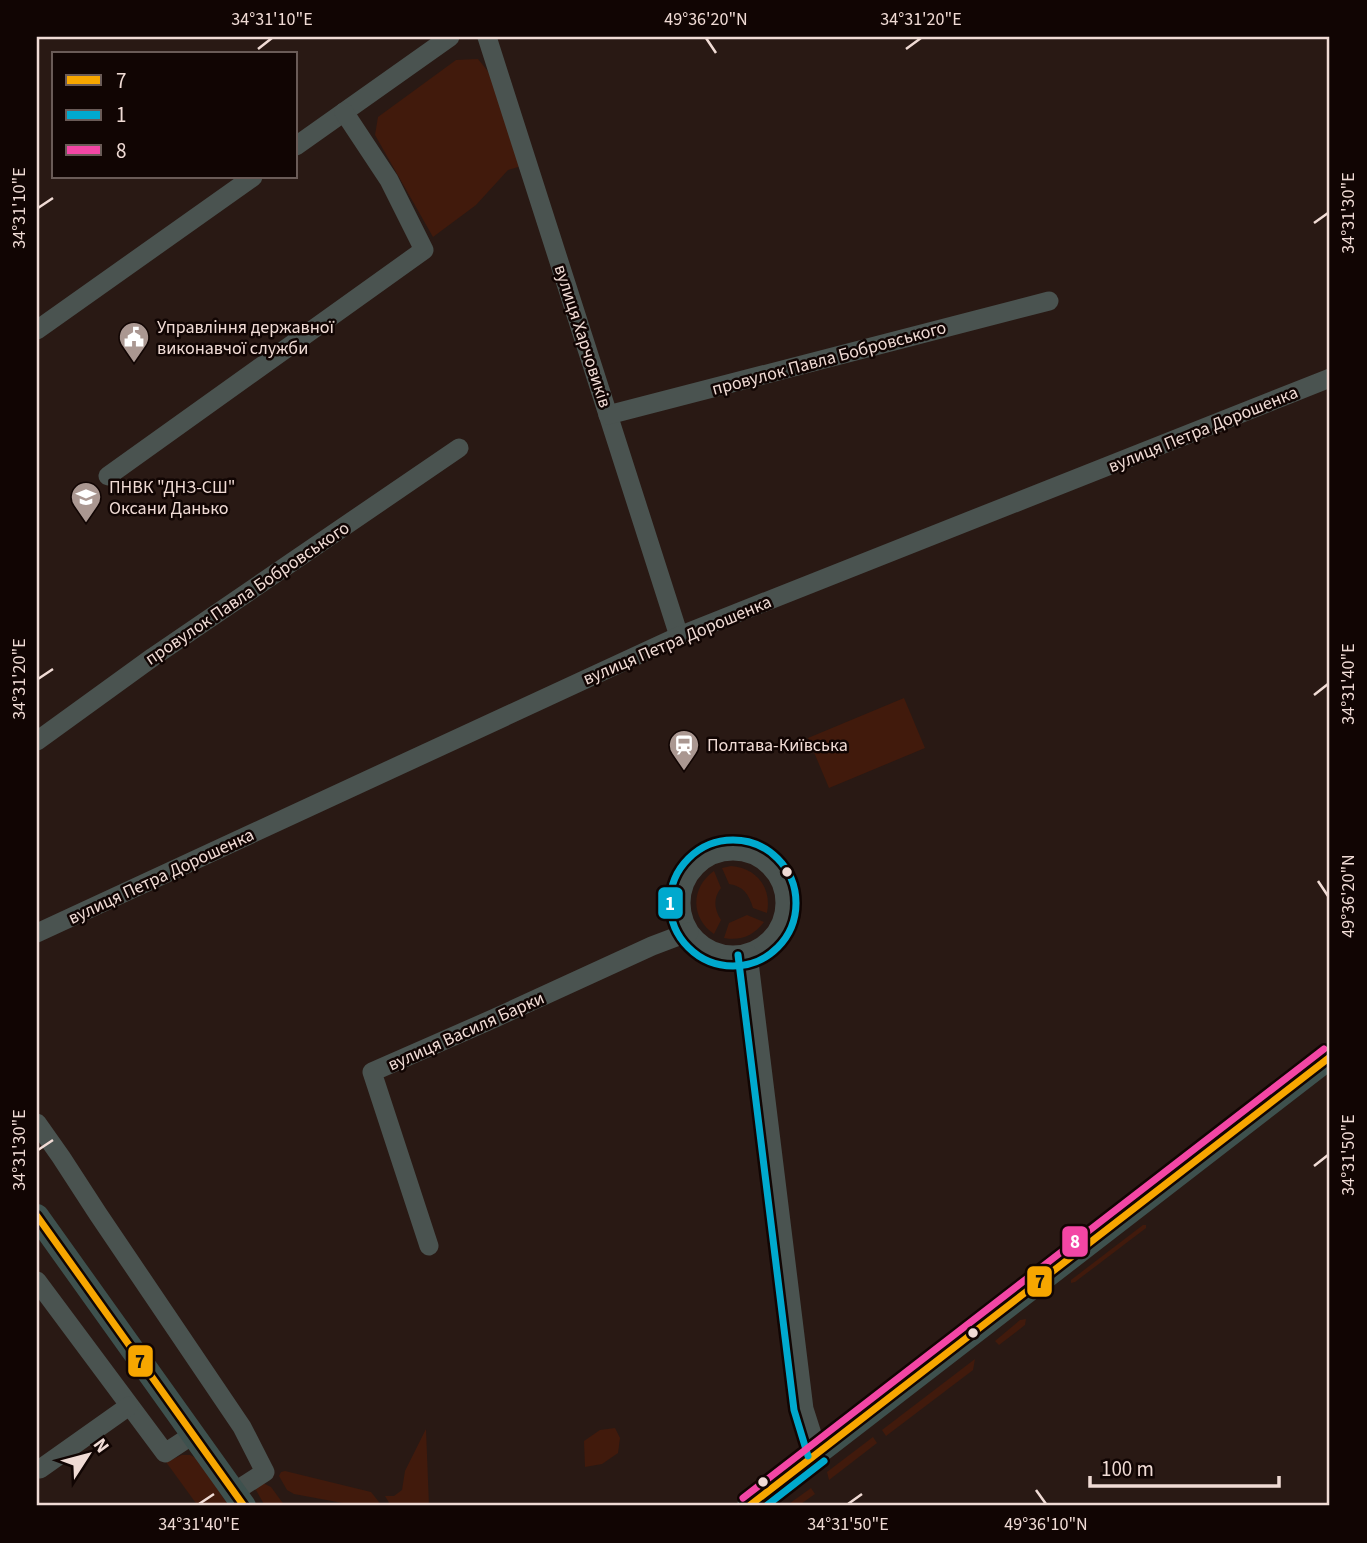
<svg xmlns="http://www.w3.org/2000/svg" width="1367" height="1543" viewBox="0 0 1367 1543" font-family="'Source Sans 3',sans-serif">
	<style>
		.green { fill: #411a0c }
		.lines { fill: none; stroke-linecap: round; stroke-linejoin: round }
		.minor { stroke: #4a5350; stroke-width: 19 }
		.major { stroke: #3e514e; stroke-width: 24 }
		.bus-1-casing { stroke: #110503; stroke-width: 12 }
		.bus-2-casing { stroke: #110503; stroke-width: 12 }
		.bus-3-casing { stroke: #110503; stroke-width: 12 }
		.bus-1 { stroke: #f7a600; stroke-width: 7 }
		.bus-2 { stroke: #00a9ce; stroke-width: 7 }
		.bus-3 { stroke: #f346a5; stroke-width: 7 }
		.ticks { fill: none; stroke: #f0dbd5; stroke-width: 2.5 }
		.bus-dot { fill: #f0dbd5; stroke: #110503; stroke-width: 2.5 }
		.labels { text-anchor: middle; stroke-width: 5; stroke-linejoin: round; paint-order: stroke }
		.poi-label { font-size: 18px; fill: #f0dbd5; stroke: #110503; text-anchor: start }
		.street-label { font-size: 18px; fill: #f0dbd5; stroke: #110503 }
		.line-badge { stroke: #110503; stroke-width: 2.5 }
		.badge-label { font-size: 19px; text-anchor: middle; font-weight: bold; fill: #fff }
		.pale-badge-label { font-size: 19px; text-anchor: middle; font-weight: bold; fill: #111 }
		.neatline { fill: none; stroke: #f0dbd5; stroke-width: 2.5 }
		.ticks-label { font-size: 18px; text-anchor: middle; fill: #f0dbd5 }
	</style>
	<rect width="100%" height="100%" fill="#291914"/>
	<g class="green">
		<polygon points="478,59 495,80 522,166 508,170 476,205 433,237 375,135 378,117 456,60"/>
		<polygon points="904,698 925,748 829,788 808,738"/>
		<path d="M 731,866 C 757,868 772,888 767,913 L 753,908 C 749,894 743,886 729,884 L 722,868 Z"/>
		<path d="M 714,871 L 721,888 C 713,898 714,909 721,920 L 714,934 C 691,918 690,888 714,871 Z"/>
		<path d="M 747,915 L 764,922 C 753,936 741,941 724,938 L 729,923 Z"/>
		<polygon points="1143,1225 1146,1225 1146,1228 1075,1282 1071,1283 1071,1280"/>
		<polygon points="1026,1319 1025,1325 999,1345 995,1341 1020,1320"/>
		<polygon points="975,1359 973,1370 886,1436 882,1430"/>
		<polygon points="615,1428 620,1438 618,1453 602,1464 585,1467 584,1441 600,1430"/>
		<polygon points="426,1429 429,1506 391,1506 385,1496 394,1496 402,1490 405,1471"/>
		<polygon points="873,1437 877,1443 829,1480 827,1472"/>
		<polygon points="182,1455 190,1455 196,1458 229,1506 198,1506 166,1462"/>
		<polygon points="285,1471 371,1492 382,1506 370,1506 367,1503 363,1506 350,1506 348,1504 294,1494 287,1490 279,1476 281,1472"/>
		<polygon points="263,1483 271,1487 285,1506 265,1506 256,1490 258,1485"/>
		<polygon points="811,1488 815,1494 798,1506 786,1506"/>
	</g>
	<g class="lines">
		<g class="minor">
			<polyline points="487,37 679,636"/>
			<polyline points="296,146 450,37"/>
			<polyline points="37,330 253,177"/>
			<polyline points="608,415 1049,301"/>
			<polyline points="108,476 424,250 389,180 344,112"/>
			<polyline points="37,741 153,657 459,448"/>
			<circle cx="733" cy="903" r="52"/>
			<polyline points="37,933 679,636 1330,378"/>
			<polyline points="748,954 804,1409 818,1453"/>
			<polyline points="37,1123 61,1157 98,1214 242,1427 265,1472 234,1492"/>
			<polyline points="429,1246 372,1072 495,1018 652,946 689,932"/>
			<polyline points="37,1281 165,1453 194,1434"/>
			<polyline points="37,1468 40,1469 129,1406"/>
		</g>
		<g class="major">
			<polyline points="37,1216 244,1506"/>
			<polyline points="749,1506 1330,1057"/>
		</g>
		<g class="bus-1-casing">
			<g id="bus-1">
				<polyline points="37,1216 244,1506"/>
				<polyline points="749,1506 1330,1057"/>
			</g>
		</g>
		<g class="bus-2-casing">
			<g id="bus-2">
				<circle cx="733" cy="903" r="63"/>
				<polyline points="738,955 794,1410 808,1456"/>
				<polyline points="766,1506 824,1461"/>
			</g>
		</g>
		<g class="bus-3-casing">
			<polyline id="bus-3" points="743,1498 1324,1049"/>
		</g>
		<use href="#bus-1" class="bus-1"/>
		<use href="#bus-2" class="bus-2"/>
		<use href="#bus-3" class="bus-3"/>
	</g>
	<path class="ticks" d="M 706,38 L 716,53M 258,49 L 272,38M 906,49 L 921,38M 38,208 L 53,198M 1314,223 L 1328,213M 38,679 L 53,669M 1314,695 L 1328,684M 1318,881 L 1328,896M 38,1150 L 53,1140M 1314,1166 L 1328,1155M 1036,1490 L 1046,1504M 199,1504 L 214,1494M 848,1504 L 862,1494"/>
	<defs>
		<g id="civic-pin" transform="scale(1.575)"><path d="M0 17L-7.5 6A9.5 9.5 0 1 1 7.5 6Z" fill="#aa9791" stroke="#110503"/><path d="M-.6-6.5H3V-4.5H.6V-3L4-1V1h2V6H-6V1h2V-1L-.6-3ZM-1.2 2.5V6h2.4V2.5Z" fill="#fff"/></g>
		<g id="school-pin" transform="scale(1.575)"><path d="M0 17L-7.5 6A9.5 9.5 0 1 1 7.5 6Z" fill="#aa9791" stroke="#110503"/><path d="M0-5L7-2L0 1L-7-2ZM-4 1L0 2.5L4 1V4Q0 6-4 4Z" fill="#fff"/></g>
		<g id="station-pin" transform="scale(1.575)"><path d="M0 17L-7.5 6A9.5 9.5 0 1 1 7.5 6Z" fill="#aa9791" stroke="#110503"/><path d="M-3-6H3Q5-6 5-4V2Q5 4 3 4L4.5 6H3L1.5 4h-3L-3 6H-4.5L-3 4Q-5 4-5 2V-4Q-5-6-3-6ZM-3.5-4v3h7v-3ZM-3.5 1v1.5H-2V1ZM2 1v1.5H3.5V1Z" fill="#fff"/></g>
	</defs>
	<g fill-rule="evenodd">
		<use href="#civic-pin" x="134" y="337"/>
		<use href="#school-pin" x="86" y="497"/>
		<use href="#station-pin" x="684" y="745"/>
	</g>
	<g class="bus-dot">
		<circle cx="787" cy="872" r="6"/>
		<circle cx="973" cy="1333" r="6"/>
		<circle cx="763" cy="1482" r="6"/>
	</g>
	<g class="labels">
		<g class="poi-label">
			<text x="157" y="333">Управління державної<tspan x="157" dy="21">виконавчої служби</tspan></text>
			<text x="109" y="493">ПНВК "ДНЗ-СШ"<tspan x="109" dy="21">Оксани Данько</tspan></text>
			<text x="707" y="751">Полтава-Київська</text>
		</g>
		<g class="street-label">
			<text transform="translate(583 336) rotate(72)" y="6">вулиця Харчовиків</text>
			<text transform="translate(829 358) rotate(-15)" y="6">провулок Павла Бобровського</text>
			<text transform="translate(1203 429) rotate(-22)" y="6">вулиця Петра Дорошенка</text>
			<text transform="translate(247 593) rotate(-34)" y="6">провулок Павла Бобровського</text>
			<text transform="translate(677 640) rotate(-23)" y="6">вулиця Петра Дорошенка</text>
			<text transform="translate(161 876) rotate(-25)" y="6">вулиця Петра Дорошенка</text>
			<text transform="translate(466 1031) rotate(-24)" y="6">вулиця Василя Барки</text>
		</g>
	</g>
	<g class="line-badge">
		<rect x="657" y="886" width="27" height="34" rx="7" fill="#00a9ce"/>
		<rect x="1061" y="1225" width="28" height="33" rx="7" fill="#f346a5"/>
		<rect x="1026" y="1265" width="27" height="33" rx="7" fill="#f7a600"/>
		<rect x="127" y="1344" width="27" height="34" rx="7" fill="#f7a600"/>
	</g>
	<g class="badge-label">
		<text x="670" y="910">1</text>
		<text x="1075" y="1248">8</text>
	</g>
	<g class="pale-badge-label">
		<text x="1040" y="1288">7</text>
		<text x="140" y="1368">7</text>
	</g>
	<rect width="1367" height="1543" fill="none" stroke="#110503" stroke-width="77"/>
	<rect x="52" y="52" width="245" height="126" fill="#110503" stroke="#6a5b57" stroke-width="2"/>
	<rect x="66" y="75" width="35" height="10" fill="#f7a600" stroke="#6a5b57" stroke-width="2"/>
	<text x="116" y="88" font-size="21" fill="#f0dbd5">7</text>
	<rect x="66" y="110" width="35" height="10" fill="#00a9ce" stroke="#6a5b57" stroke-width="2"/>
	<text x="116" y="122" font-size="21" fill="#f0dbd5">1</text>
	<rect x="66" y="145" width="35" height="10" fill="#f346a5" stroke="#6a5b57" stroke-width="2"/>
	<text x="116" y="158" font-size="21" fill="#f0dbd5">8</text>
	<g transform="translate(88 1455) rotate(54)" stroke="#110503" stroke-width="5" paint-order="stroke">
	<path d="M0-5L12 26L0 18L-12 26Z" fill="#f0dbd5"/>
	<text y="-10" font-size="19" font-weight="bold" text-anchor="middle" fill="#f0dbd5">N</text>
	</g>
	<path d="M1090 1476v10h189v-10" fill="none" stroke="#f0dbd5" stroke-width="3.5"/>
	<text x="1101" y="1476" font-size="21" fill="#f0dbd5" stroke="#110503" stroke-width="5" paint-order="stroke">100 m</text>
	<rect x="38" y="38" width="1290" height="1466" class="neatline"/>
	<g class="ticks-label">
		<text x="272" y="25">34°31'10"E</text>
		<text x="706" y="25">49°36'20"N</text>
		<text x="921" y="25">34°31'20"E</text>
		<text transform="translate(19 208) rotate(-90)" y="6">34°31'10"E</text>
		<text transform="translate(1348 213) rotate(-90)" y="6">34°31'30"E</text>
		<text transform="translate(19 679) rotate(-90)" y="6">34°31'20"E</text>
		<text transform="translate(1348 684) rotate(-90)" y="6">34°31'40"E</text>
		<text transform="translate(1348 896) rotate(-90)" y="6">49°36'20"N</text>
		<text transform="translate(19 1150) rotate(-90)" y="6">34°31'30"E</text>
		<text transform="translate(1348 1155) rotate(-90)" y="6">34°31'50"E</text>
		<text x="199" y="1530">34°31'40"E</text>
		<text x="848" y="1530">34°31'50"E</text>
		<text x="1046" y="1530">49°36'10"N</text>
	</g>
</svg>
